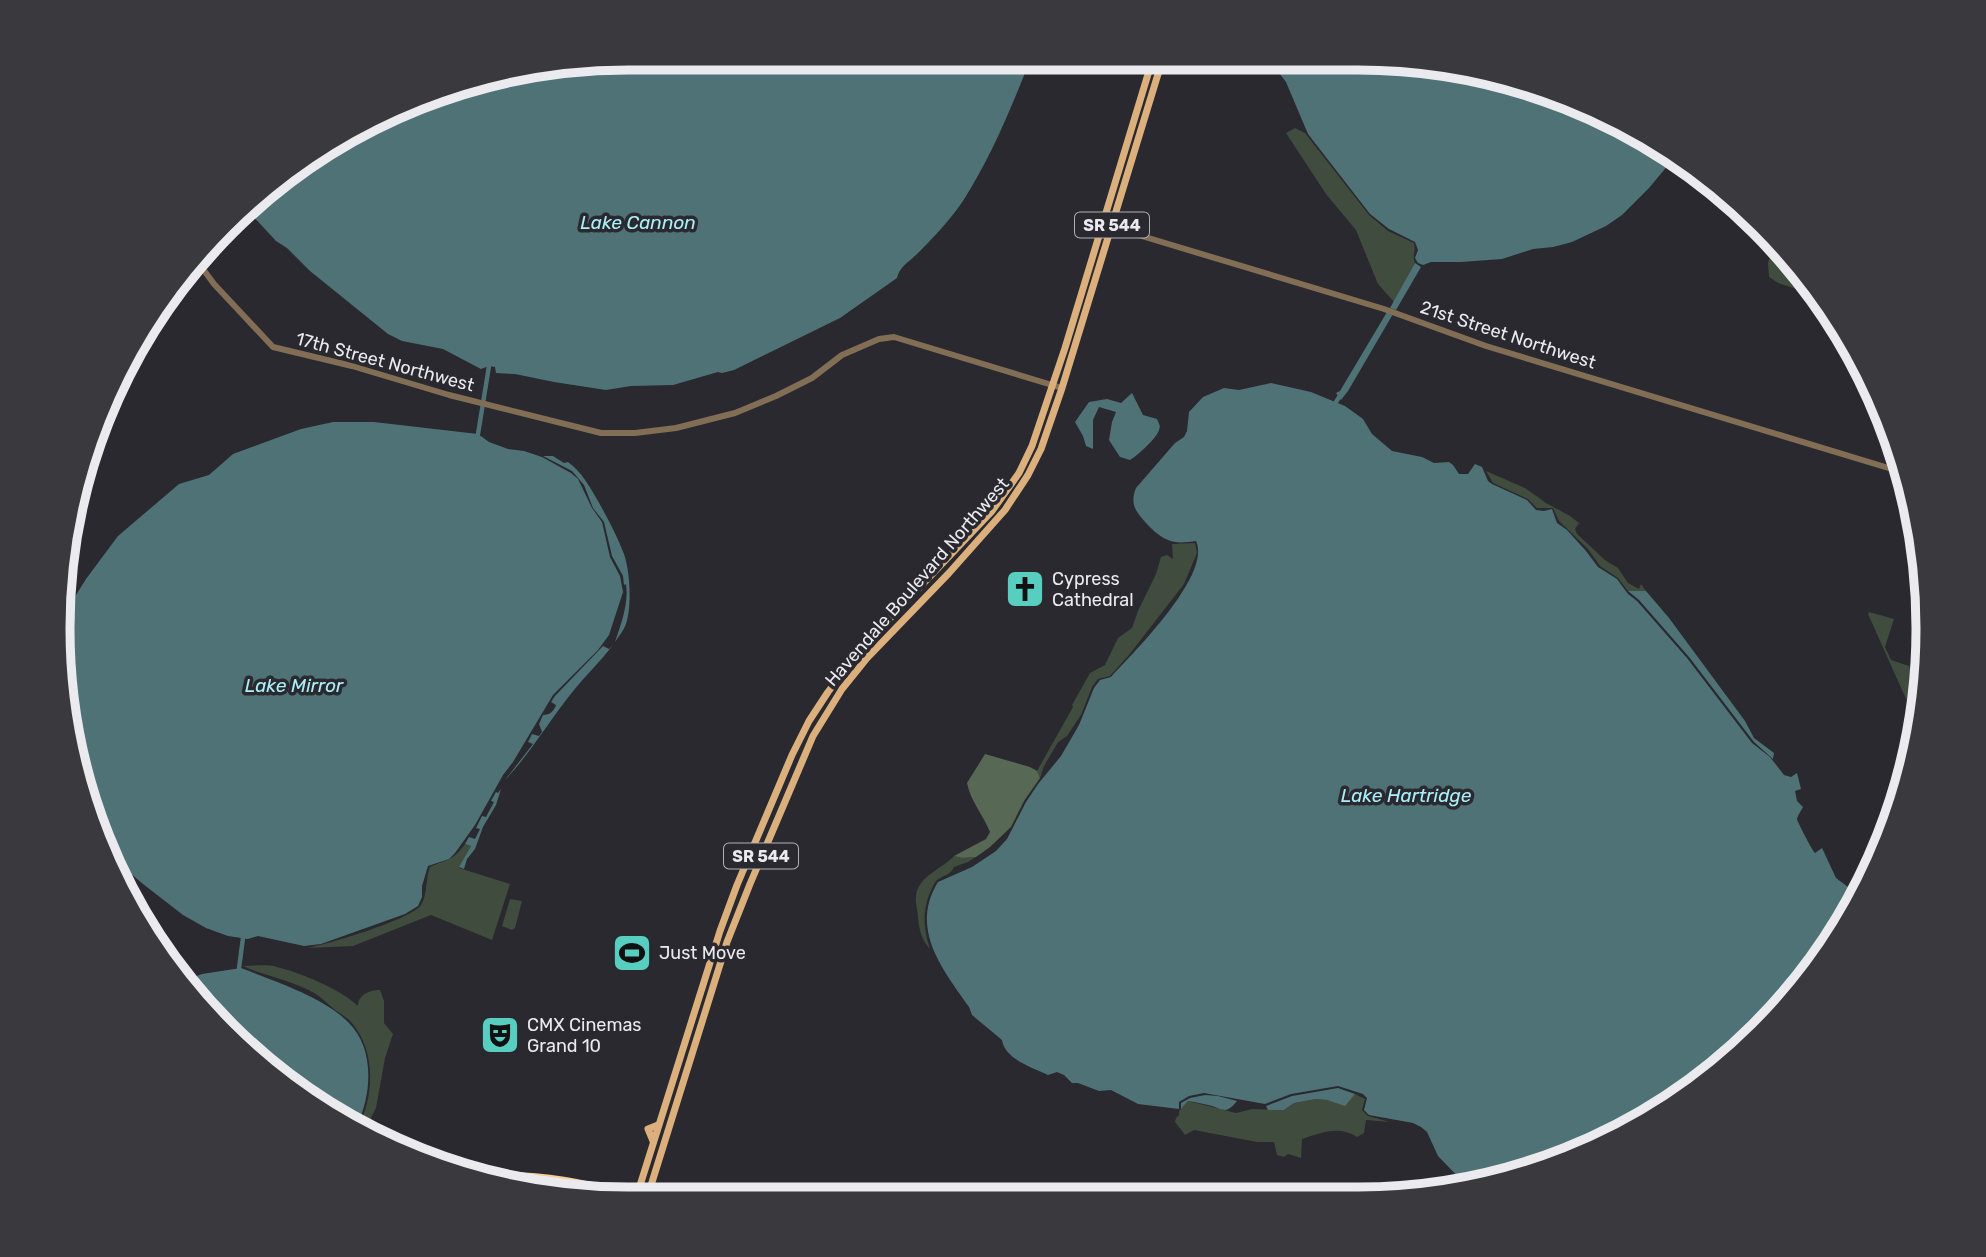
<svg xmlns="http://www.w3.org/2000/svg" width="1986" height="1257" viewBox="0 0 1986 1257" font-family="Rubik,sans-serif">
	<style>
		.green { fill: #404c3d }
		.forest { fill: #576954 }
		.water { fill: #4f7276 }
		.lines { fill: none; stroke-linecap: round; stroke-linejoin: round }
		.canal { stroke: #4f7276; stroke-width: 4.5 }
		.minor { stroke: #826d55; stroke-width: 6 }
		.major { stroke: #dcb07c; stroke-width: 7 }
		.highway { stroke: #f8cd9c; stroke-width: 9 }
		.labels { text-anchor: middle; stroke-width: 7; stroke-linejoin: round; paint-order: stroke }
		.shield { fill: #29292f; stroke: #b1b1b5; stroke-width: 2 }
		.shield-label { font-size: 16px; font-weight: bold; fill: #ebebef }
		.street-label { font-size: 18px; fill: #ebebef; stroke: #29292f }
		.poi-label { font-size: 18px; fill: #ebebef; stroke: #29292f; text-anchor: start }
		.water-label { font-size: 19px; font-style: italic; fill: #aaf0f8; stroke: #29292f }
		.rim { fill: none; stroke: #ebebef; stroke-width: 9 }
	</style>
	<rect width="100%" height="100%" fill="#29292f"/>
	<g class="green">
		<path d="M 1295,128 L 1305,133 L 1369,215 L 1388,231 L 1414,243 C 1416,251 1412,256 1415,263 L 1394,302 L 1378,284 L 1356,230 L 1326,194 L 1286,133 Z"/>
		<polygon points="1775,241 1787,252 1818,296 1778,283 1769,277 1768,263"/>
		<polygon points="1486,471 1525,488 1546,503 1570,516 1579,523 1575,529 1577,534 1605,560 1618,568 1628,583 1639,589 1641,584 1646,591 1628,591 1618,578 1600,566 1588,549 1559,521 1553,508 1537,508 1528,499 1493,483"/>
		<polygon points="1195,543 1197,553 1184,584 1129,655 1110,676 1098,679 1092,687 1081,715 1067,736 1058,742 1044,766 1040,778 1037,771 1073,707 1072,705 1090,673 1105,665 1118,638 1132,628 1138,611 1156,574 1161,557 1167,555 1173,559 1172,544"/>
		<polygon points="1869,612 1894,619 1885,647 1891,660 1909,666 1913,679 1907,701 1868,614"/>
		<path d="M 465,844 L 471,846 L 459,868 L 510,884 L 492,940 L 431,915 L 353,946 L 307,948 C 326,945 412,919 421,905 C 428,894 425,879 430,867 C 447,859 453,861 465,844 Z"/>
		<path d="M 954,856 L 962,858 L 976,857 L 968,862 L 954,867 C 950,876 943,875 937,880 C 933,884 931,891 929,895 C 922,914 924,930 930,949 C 922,941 919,929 918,918 C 918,911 915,903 916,896 C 918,876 942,869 954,856 Z"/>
		<polygon points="510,899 522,901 515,928 512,930 502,926"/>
		<path d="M 243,966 C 254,966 267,964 277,967 C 301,973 340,989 358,1006 C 358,995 369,990 380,990 L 384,1001 L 384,1023 L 393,1034 L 385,1058 L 376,1108 L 365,1130 L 359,1126 C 374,1094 376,1052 352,1023 C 348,1018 341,1014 335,1010 C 325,1001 317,993 304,988 C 285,979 263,975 243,966 Z"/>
		<path d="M 1355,1094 L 1365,1099 L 1362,1110 L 1368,1116 L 1390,1122 L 1366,1120 L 1364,1133 L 1357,1137 C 1339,1125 1321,1133 1302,1139 L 1301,1158 L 1288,1154 L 1284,1157 L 1277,1155 L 1274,1142 L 1257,1142 L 1194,1130 L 1185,1135 L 1175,1122 L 1176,1118 L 1179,1115 L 1179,1111 L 1188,1101 L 1236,1113 L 1252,1109 L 1284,1110 L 1294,1103 L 1316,1099 L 1327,1100 L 1345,1105 Z"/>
	</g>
	<path class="forest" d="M 985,754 L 1030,767 L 1037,771 L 1040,778 L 1024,801 L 1011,827 L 990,847 L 976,857 L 962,858 L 954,856 L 986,839 L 990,832 C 983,815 970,800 967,783 Z"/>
	<g class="water">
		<path d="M 629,58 L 1030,60 C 1011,109 991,157 963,201 C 951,219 932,239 917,254 C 909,262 900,266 897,278 L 840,318 L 734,370 L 722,373 L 718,372 L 673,385 L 631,386 L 606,390 L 554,382 L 515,374 L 496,373 L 495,367 L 489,366 L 481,369 L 443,349 L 402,341 L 388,334 L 310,271 L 287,248 L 276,241 L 249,212 L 311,154 L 445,88 Z"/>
		<polygon points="1276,62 1432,63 1576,101 1673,157 1669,164 1649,188 1622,215 1606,226 1572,242 1553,247 1533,249 1502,259 1461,262 1431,262 1423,265 1418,263 1415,258 1418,250 1415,242 1389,229 1370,214 1308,134 1286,82 1279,73"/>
		<polygon points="1415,263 1421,267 1396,310 1390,308"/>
		<polygon points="1387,312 1393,314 1348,391 1341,400 1336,393 1340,391"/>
		<path d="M 1271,383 L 1311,392 L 1345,406 L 1363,419 L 1372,434 L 1392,451 L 1422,457 L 1434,463 L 1449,462 L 1453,465 L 1459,474 L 1468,474 L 1475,464 L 1482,467 L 1488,481 L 1492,484 L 1527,500 L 1536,510 L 1544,511 L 1552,509 L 1557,523 L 1567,530 L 1586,551 L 1598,567 L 1617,579 L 1628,594 L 1637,601 L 1687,658 L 1752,743 L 1770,757 L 1784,775 L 1791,777 L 1797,773 L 1801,789 L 1795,791 L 1797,801 L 1803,807 C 1802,809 1797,817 1797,819 C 1797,821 1812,850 1815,853 L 1822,848 L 1836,878 L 1848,887 L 1859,898 L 1810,976 L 1705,1081 L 1610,1140 L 1506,1180 L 1467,1186 L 1438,1156 L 1427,1132 L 1421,1127 L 1413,1123 L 1369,1115 L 1364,1110 L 1367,1098 L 1363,1094 L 1338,1086 L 1291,1094 L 1265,1104 L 1204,1093 L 1189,1096 L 1179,1102 L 1179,1109 L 1138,1104 L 1111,1090 L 1099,1091 L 1078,1083 L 1072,1083 L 1064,1075 L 1057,1072 L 1048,1075 C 1031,1067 1005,1059 1002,1040 L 972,1015 L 969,1007 C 943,970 909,929 938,882 L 972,867 L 996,851 L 1007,839 L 1026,802 L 1038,784 L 1061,756 L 1079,725 L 1094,688 L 1100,680 L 1111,677 C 1133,653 1212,575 1196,541 C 1187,542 1177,544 1168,540 C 1157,536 1142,520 1136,510 C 1132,503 1133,495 1136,488 L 1175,443 L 1184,437 L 1187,431 L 1189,412 L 1203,397 L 1224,388 L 1239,390 Z"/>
		<path d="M 1132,393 L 1143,415 L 1157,419 C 1159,424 1161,426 1159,430 C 1157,438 1137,456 1130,460 L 1120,457 L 1109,440 L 1112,422 L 1116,412 L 1099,407 L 1093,420 L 1093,449 L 1086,446 L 1083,436 L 1075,422 L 1089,402 L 1107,399 L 1121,403 Z"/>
		<polygon points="333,422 374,422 478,434 489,442 508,449 524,451 542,457 571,473 578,479 592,508 602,522 610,557 620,576 623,592 609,635 598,650 553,695 513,762 503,775 475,825 455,853 449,859 428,866 422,886 422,897 418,906 405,914 321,944 304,946 258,936 248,939 228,936 206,928 183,915 143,884 115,860 77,777 59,636 65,615 71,603 86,579 118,536 179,484 209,475 233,454 301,429"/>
		<path d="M 543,456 L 553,456 L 564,463 L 568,462 C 581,471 590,487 598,501 C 607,517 617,536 624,554 C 630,571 632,606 626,624 C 624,630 619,636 615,642 C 621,624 629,603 626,584 L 624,585 L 623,576 L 612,556 L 604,522 L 593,508 L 584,485 L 572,471 Z"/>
		<polygon points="1628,591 1646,591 1669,618 1745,721 1754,738 1774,753 1773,759 1754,742 1689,657 1639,600"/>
		<path d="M 613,645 C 601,661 587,674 574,690 C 550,719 531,753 505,780 L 533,744 L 528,742 L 532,734 L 539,736 L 542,732 L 539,724 L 543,715 C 550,715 554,711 556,705 L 551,702 L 555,696 L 603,646 L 609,649 Z"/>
		<polygon points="501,789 496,805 483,827 475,849 467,859 464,869 459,867 471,846 465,844 469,837 475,839 480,829 476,828 482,816 486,817 494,802 491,801 496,792 498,793"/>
		<path d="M 241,968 C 274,981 323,997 348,1022 C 375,1048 372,1094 357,1125 L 281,1081 L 186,980 L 202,974 Z"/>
		<polygon points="1338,1088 1355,1094 1345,1106 1327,1100 1316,1099 1294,1103 1284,1110 1268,1110 1266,1106 1292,1096"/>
		<path d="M 1205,1095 L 1218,1096 L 1237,1101 C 1227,1113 1225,1111 1212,1106 C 1204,1104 1196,1102 1188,1101 L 1181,1109 L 1181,1103 L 1190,1098 Z"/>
	</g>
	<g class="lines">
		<g class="canal">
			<polyline points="1336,402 1341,394"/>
			<polyline points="478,434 489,366"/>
			<polyline points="239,968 243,938"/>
		</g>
		<g class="minor">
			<polyline points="1102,224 1384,309 1486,346 1905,473"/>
			<polyline points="197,261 214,284 273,347 352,366 449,395 601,433 635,433 676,428 735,413 776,396 812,378 842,355 879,339 894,337 1062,388"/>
		</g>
		<g class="major">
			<polyline points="653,1141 648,1129 658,1125"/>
			<polyline points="637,1195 720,931 737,885 792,755 809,721 828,692 860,650 992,511 1019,473 1032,446 1065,348 1152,61"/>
			<polyline points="648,1195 727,942 750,884 813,736 842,689 867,658 949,573 1005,510 1028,475 1041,449 1062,388 1162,61"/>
		</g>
		<g class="highway">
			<path d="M 487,1177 C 534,1174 580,1182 625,1195"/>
			<polyline points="512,1183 564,1189 595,1195"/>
		</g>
	</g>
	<defs>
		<g id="church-square" transform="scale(2.0125)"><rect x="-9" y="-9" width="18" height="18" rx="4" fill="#58cec0" stroke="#29292f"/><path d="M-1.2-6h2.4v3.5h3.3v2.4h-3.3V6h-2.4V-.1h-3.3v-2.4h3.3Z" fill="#111"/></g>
		<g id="stadium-square" transform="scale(2.0125)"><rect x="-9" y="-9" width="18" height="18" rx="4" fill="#58cec0" stroke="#29292f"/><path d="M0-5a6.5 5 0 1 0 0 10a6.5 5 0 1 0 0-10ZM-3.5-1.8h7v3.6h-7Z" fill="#111"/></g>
		<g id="theatre-square" transform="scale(2.0125)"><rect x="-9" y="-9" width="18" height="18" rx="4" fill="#58cec0" stroke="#29292f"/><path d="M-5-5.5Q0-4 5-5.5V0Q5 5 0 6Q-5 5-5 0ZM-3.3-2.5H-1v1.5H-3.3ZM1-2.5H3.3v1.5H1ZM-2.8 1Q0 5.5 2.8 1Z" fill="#111"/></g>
	</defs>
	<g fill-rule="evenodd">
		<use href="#church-square" x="1025" y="589"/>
		<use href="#stadium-square" x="632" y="953"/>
		<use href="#theatre-square" x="500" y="1035"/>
	</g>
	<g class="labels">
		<g class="shield">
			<rect x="1075" y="212.5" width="74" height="25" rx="5"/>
			<rect x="724" y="843.5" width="74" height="25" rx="5"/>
		</g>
		<g class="shield-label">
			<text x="1112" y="231">SR 544</text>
			<text x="761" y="862">SR 544</text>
		</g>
		<g class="street-label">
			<text transform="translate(1508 335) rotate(18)" y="6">21st Street Northwest</text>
			<text transform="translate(385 362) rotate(15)" y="6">17th Street Northwest</text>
			<text transform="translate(917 582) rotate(-49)" y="6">Havendale Boulevard Northwest</text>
		</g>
		<g class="poi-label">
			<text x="1052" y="585">Cypress<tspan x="1052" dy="21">Cathedral</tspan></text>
			<text x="659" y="959">Just Move</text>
			<text x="527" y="1031">CMX Cinemas<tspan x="527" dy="21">Grand 10</tspan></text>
		</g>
		<g class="water-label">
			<text x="638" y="229">Lake Cannon</text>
			<text x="294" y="692">Lake Mirror</text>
			<text x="1406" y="802">Lake Hartridge</text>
		</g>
	</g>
	<path d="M0 0H1986V1257H0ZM628 70H1358A558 558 0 0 1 1916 628V629A558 558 0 0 1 1358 1187H628A558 558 0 0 1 70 629V628A558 558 0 0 1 628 70Z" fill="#39393e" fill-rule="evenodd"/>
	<path class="rim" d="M628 70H1358A558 558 0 0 1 1916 628V629A558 558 0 0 1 1358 1187H628A558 558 0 0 1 70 629V628A558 558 0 0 1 628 70Z"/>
</svg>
